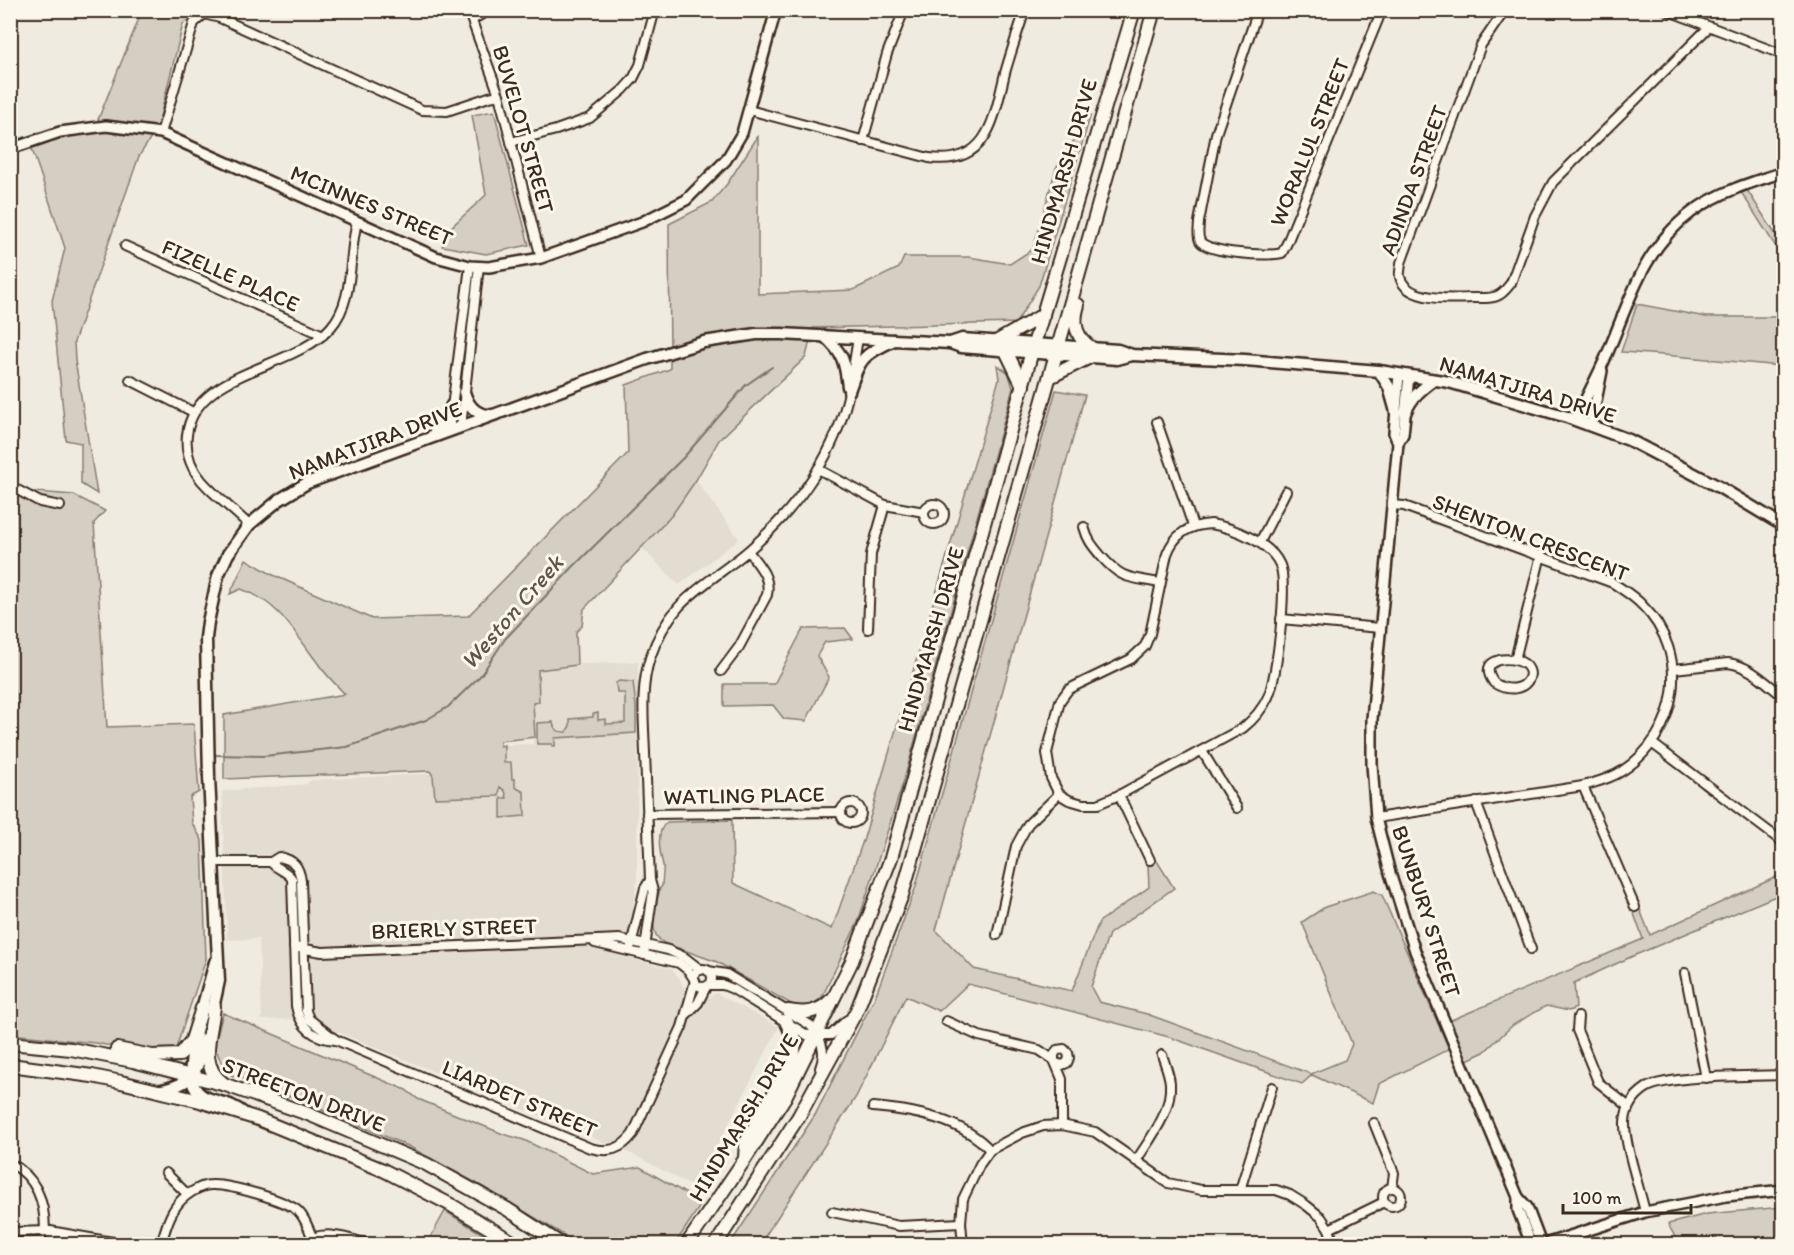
<svg xmlns="http://www.w3.org/2000/svg" width="1794" height="1255" viewBox="0 0 1794 1255" font-family="Itim,sans-serif">
	<style>
		.built { fill: #e2dcd1 }
		.green { fill: #d5cec3; stroke: #887c70; stroke-width: 1.5 }
		.lines { fill: none; stroke-linecap: round; stroke-linejoin: round }
		.stream { stroke: #7f7367; stroke-width: 2 }
		.minor-casing { stroke: #3b2a1e; stroke-width: 12 }
		.tertiary-casing { stroke: #3b2a1e; stroke-width: 14 }
		.secondary-casing { stroke: #3b2a1e; stroke-width: 15 }
		.primary-casing { stroke: #3b2a1e; stroke-width: 16 }
		.minor { stroke: #fbf7ec; stroke-width: 8 }
		.tertiary { stroke: #fbf7ec; stroke-width: 9 }
		.secondary { stroke: #fbf7ec; stroke-width: 10 }
		.primary { stroke: #fbf7ec; stroke-width: 12 }
		.labels { text-anchor: middle; stroke-width: 6; stroke-linejoin: round; paint-order: stroke }
		.street-label { font-size: 22px; fill: #3b2a1e; stroke: #fbf7ec }
		.water-label { font-size: 24px; font-style: italic; fill: #635448; stroke: #fbf7ec }
	</style>
	<rect width="100%" height="100%" fill="#f0ebe0"/>
	<filter id="ink" filterUnits="userSpaceOnUse"><feTurbulence type="fractalNoise" baseFrequency=".0167" numOctaves="2"/><feDisplacementMap in="SourceGraphic" scale="12" xChannelSelector="R" yChannelSelector="G"/><feConvolveMatrix kernelMatrix="1 2 1 2 8 2 1 2 1" color-interpolation-filters="sRGB"/></filter>
	<g filter="url(#ink)">
		<g class="built">
			<polygon points="696,480 739,539 679,585 642,548 672,515"/>
			<polygon points="638,662 637,880 627,958 672,969 680,979 683,987 708,998 716,993 779,1027 695,1188 634,1155 324,1026 293,1019 262,1020 259,939 227,940 222,791 307,784 311,780 502,770 501,745 533,744 530,666"/>
		</g>
		<g class="green">
			<polygon points="142,11 193,11 198,14 183,24 157,129 139,156 74,342 75,360 97,494 81,484 81,443 66,440 52,301 65,248 31,146 63,136 93,132"/>
			<polygon points="494,111 529,245 486,254 442,246 448,230 486,195 472,115"/>
			<path d="M 1091,114 L 1039,286 L 1016,323 L 813,328 L 806,357 L 719,440 L 696,480 L 672,515 L 584,609 L 582,626 L 576,632 L 577,665 L 538,670 L 539,702 L 533,703 L 535,737 L 500,741 L 500,746 L 504,745 L 504,763 L 511,762 L 512,779 L 515,779 L 515,787 L 524,792 L 525,816 L 501,818 L 501,798 L 507,798 L 505,791 L 500,787 L 499,796 L 435,798 L 433,776 L 430,771 L 224,779 L 224,715 L 345,694 C 335,684 325,674 317,662 C 294,632 279,602 241,589 L 230,594 L 246,559 L 271,574 L 372,619 L 468,616 L 628,453 L 626,385 L 670,369 L 669,224 L 712,202 L 727,184 L 758,136 L 758,294 L 853,290 L 899,268 L 904,257 L 969,257 L 1010,264 L 1033,249 L 1056,168 Z"/>
			<polygon points="1747,190 1783,246 1783,258 1741,192"/>
			<path d="M 1637,304 L 1706,317 L 1783,317 L 1783,366 C 1729,362 1676,355 1621,352 Z"/>
			<path d="M 997,365 L 1008,372 L 1013,388 L 904,780 L 858,922 L 822,997 L 814,1004 L 807,1007 L 793,1005 L 717,962 L 664,943 C 645,933 657,904 660,888 L 662,886 C 662,879 664,871 663,865 C 660,853 655,831 667,822 L 732,820 L 733,883 L 832,929 L 864,838 L 999,379 Z"/>
			<polygon points="1056,390 1085,395 936,930 974,969 1072,991 1099,922 1149,887 1148,866 1157,861 1174,888 1109,934 1091,987 1099,1002 1147,1014 1311,1074 1345,1060 1352,1044 1302,922 1325,907 1374,891 1382,895 1449,1049 1379,1084 1373,1103 1312,1075 1302,1084 1169,1037 968,984 939,1011 906,996 856,1097 760,1244 730,1244 815,1115 875,997 915,889"/>
			<polygon points="11,490 74,495 105,511 94,523 107,727 194,724 199,792 190,797 192,823 202,840 206,959 175,1051 151,1053 95,1043 11,1034"/>
			<polygon points="845,628 853,639 825,642 817,656 829,677 806,721 784,719 773,705 724,706 724,684 774,684 803,629"/>
			<path d="M 619,681 L 633,682 L 636,707 L 636,733 L 555,738 L 555,746 L 552,746 L 552,744 L 537,744 L 537,723 L 553,722 C 554,730 558,732 566,732 L 570,726 L 570,719 L 593,717 L 593,714 L 598,713 L 598,720 L 606,719 L 606,724 L 625,723 L 625,693 L 617,693 L 616,683 Z"/>
			<polygon points="1783,874 1783,893 1633,956 1574,983 1576,1008 1569,1011 1546,1006 1513,1025 1484,1052 1465,1061 1449,1021 1643,939 1633,911 1639,907 1650,935"/>
			<polygon points="223,1013 406,1090 418,1099 503,1134 524,1140 593,1174 640,1167 702,1203 675,1244 579,1244 483,1187 408,1146 263,1085 231,1075 221,1061 214,1046"/>
			<polygon points="1783,1207 1783,1244 1679,1244 1668,1224 1707,1214"/>
			<polygon points="445,1211 499,1244 427,1244"/>
		</g>
		<g class="lines">
			<polyline class="stream" points="212,755 264,756 347,747 426,720 448,707 481,675 505,639 574,566 684,457 746,385 772,367"/>
			<g class="minor-casing">
				<g id="minor">
					<polyline points="468,10 499,95 541,258"/>
					<path d="M 1258,10 L 1216,134 L 1199,222 C 1199,228 1197,235 1200,241 C 1207,253 1269,257 1282,253 L 1287,243 L 1382,10"/>
					<path d="M 1505,10 L 1481,45 L 1401,263 C 1401,267 1399,273 1400,277 C 1406,302 1455,299 1473,298 C 1481,298 1490,299 1497,296 C 1503,294 1507,288 1511,283 L 1535,216 L 1553,182 L 1709,27"/>
					<polyline points="1666,10 1784,55"/>
					<polyline points="472,20 489,10"/>
					<path d="M 749,110 L 929,158 C 989,166 994,118 1005,73 C 1011,52 1018,31 1025,10"/>
					<polyline points="161,133 194,23 204,14 220,18 422,110 447,111 489,97 499,95"/>
					<polyline points="863,141 887,54 904,10"/>
					<polyline points="511,142 556,130 590,118 623,90 633,79 640,65 655,10"/>
					<polyline points="125,246 323,335"/>
					<polyline points="852,375 858,338"/>
					<polyline points="130,380 193,412"/>
					<polyline points="1157,422 1193,526"/>
					<polyline points="461,427 479,266"/>
					<polyline points="449,431 470,266"/>
					<polyline points="818,469 885,505 924,512"/>
					<polyline points="10,486 40,502 60,506"/>
					<circle cx="934" cy="514" r="10"/>
					<path d="M 1211,524 C 1234,528 1271,543 1280,565 C 1288,585 1277,677 1268,697 C 1262,710 1254,719 1243,728 L 1119,795 L 1098,804 L 1083,804 L 1069,800 L 1059,794 L 1051,778 L 1047,753 L 1060,701 L 1068,690 L 1075,686 L 1131,659 L 1145,646 L 1150,634 L 1167,554 C 1175,533 1190,525 1211,524 Z"/>
					<path d="M 249,525 C 234,510 216,497 202,481 C 191,468 185,452 187,435 C 194,370 294,370 331,327 C 355,300 348,255 357,222"/>
					<path d="M 1084,527 C 1088,541 1092,545 1101,556 C 1123,581 1130,577 1160,583"/>
					<polyline points="1260,542 1286,491"/>
					<polyline points="1281,619 1380,628"/>
					<polyline points="868,629 871,554 885,505"/>
					<path d="M 1515,660 C 1499,657 1479,663 1494,683 C 1525,702 1545,667 1515,660 L 1541,555"/>
					<path d="M 1674,669 L 1728,663 C 1751,666 1766,683 1784,697"/>
					<path d="M 721,671 L 739,647 L 767,595 C 771,577 758,564 748,551"/>
					<polyline points="1653,744 1784,843"/>
					<polyline points="1202,751 1237,808"/>
					<polyline points="1583,786 1635,907"/>
					<polyline points="1119,795 1150,860"/>
					<polyline points="1476,802 1531,949"/>
					<circle cx="851" cy="813" r="10"/>
					<polyline points="647,814 841,812"/>
					<path d="M 1376,818 L 1583,786 C 1596,782 1610,779 1622,771 C 1679,734 1692,654 1642,605 C 1634,596 1623,590 1613,583 L 1404,506 L 1392,505"/>
					<path d="M 213,862 L 271,862 L 279,857 C 294,860 299,866 301,881 L 306,1011 L 309,1019 L 336,1040"/>
					<path d="M 271,862 C 277,870 287,870 292,879 L 296,1006 C 300,1027 314,1039 336,1040 L 590,1148 C 609,1153 621,1150 633,1134 L 682,1027 L 695,981"/>
					<polyline points="997,935 1016,846 1028,824 1059,794"/>
					<polyline points="595,943 679,963 688,970 694,979"/>
					<polyline points="631,945 645,888 650,880"/>
					<polyline points="294,947 322,952 619,939 668,950 684,957 701,970"/>
					<path d="M 644,955 L 653,891 L 650,880 C 648,838 647,795 645,753 C 644,722 640,688 650,658 C 671,597 704,588 749,550 C 798,508 838,451 850,387"/>
					<circle cx="703" cy="978" r="9"/>
					<path d="M 708,971 L 726,974 L 810,1025 C 821,1038 827,1051 820,1068"/>
					<polyline points="1685,973 1706,1078"/>
					<polyline points="709,985 723,985 733,989 807,1035 831,1035 847,1020"/>
					<polyline points="687,1014 698,1003 706,987"/>
					<polyline points="1578,1017 1577,1030 1598,1082 1628,1106"/>
					<polyline points="946,1021 979,1036 1039,1050 1054,1060 1062,1079 1062,1125"/>
					<polyline points="1054,1060 1054,1055 1057,1050 1064,1049 1068,1053 1069,1058 1067,1063 1062,1065 1056,1063"/>
					<path d="M 873,1107 C 912,1110 963,1120 990,1150"/>
					<polyline points="1374,1123 1394,1173 1392,1188"/>
					<path d="M 1136,1161 C 1151,1137 1172,1112 1170,1083 C 1169,1073 1165,1064 1162,1055"/>
					<path d="M 10,1163 C 37,1177 45,1202 45,1231"/>
					<polyline points="166,1173 187,1194"/>
					<circle cx="1392" cy="1197" r="9"/>
					<polyline points="1240,1190 1272,1087"/>
					<polyline points="832,1212 899,1226 961,1223"/>
					<path d="M 1645,1212 C 1640,1189 1624,1144 1625,1122 C 1626,1108 1634,1096 1646,1088 C 1668,1075 1754,1076 1784,1075"/>
					<polyline points="1329,1229 1384,1202"/>
					<polyline points="50,1231 53,1244"/>
					<polyline points="10,1232 50,1231 124,1244"/>
					<path d="M 161,1244 C 166,1227 171,1207 186,1196 C 192,1191 203,1185 211,1185 C 228,1184 287,1200 299,1212 C 305,1218 309,1229 312,1237"/>
					<path d="M 303,1244 C 321,1228 347,1238 368,1244"/>
					<polyline points="963,1244 961,1223 963,1199 980,1164 990,1150 1022,1133 1043,1126 1062,1125 1095,1132 1168,1183 1201,1190 1276,1190 1290,1195 1306,1205 1321,1217 1329,1229 1334,1244"/>
				</g>
			</g>
			<g class="tertiary-casing">
				<g id="tertiary">
					<polyline points="10,149 60,132 106,126 161,133 436,257 470,266 489,267 541,258 642,222 686,200 726,160 742,133 776,10"/>
					<polyline points="1399,375 1394,433 1398,443 1372,719 1372,764 1376,818 1390,873 1415,951 1518,1197 1527,1207 1541,1244"/>
					<path d="M 1575,420 C 1585,400 1596,379 1605,359 C 1629,304 1641,250 1692,212 C 1719,192 1752,182 1784,172"/>
					<polyline points="1591,426 1602,371"/>
					<polyline points="1398,443 1403,434 1409,376"/>
					<polyline points="1518,1197 1518,1210 1531,1244"/>
					<polyline points="1545,1244 1645,1212 1726,1196 1784,1190"/>
				</g>
			</g>
			<g class="secondary-casing">
				<g id="secondary">
					<path d="M 824,336 C 843,353 845,361 848,387"/>
					<polyline points="950,343 962,339 1118,350 1132,355 1245,360 1379,371 1449,382 1567,417 1629,440 1719,487 1784,526"/>
					<polyline points="1379,371 1389,387 1396,412"/>
					<path d="M 849,391 C 861,356 861,357 894,340"/>
					<path d="M 464,392 C 468,405 475,415 490,415"/>
					<path d="M 1405,413 C 1412,397 1420,390 1434,380"/>
					<polyline points="432,436 444,423 452,405"/>
					<polyline points="212,1013 219,981 209,777 206,638 208,622 218,576 228,554 249,525 279,500 307,483 647,359 704,342 756,334 781,334 950,343 961,347 1117,359 1132,355"/>
					<polyline points="200,1016 215,962"/>
					<path d="M 196,1035 C 192,1054 182,1088 207,1098 C 223,1104 230,1102 245,1114"/>
					<path d="M 158,1091 C 195,1083 196,1074 205,1039"/>
				</g>
			</g>
			<g class="primary-casing">
				<g id="primary">
					<path d="M 1078,305 C 1072,324 1076,338 1093,349"/>
					<polyline points="996,342 1043,315"/>
					<polyline points="1006,351 1023,386"/>
					<polyline points="1050,377 1090,357"/>
					<path d="M 214,1006 C 212,1033 197,1064 223,1083"/>
					<path d="M 788,1011 C 805,1014 819,1013 831,1000"/>
					<polyline points="10,1043 71,1049 133,1061 226,1085 308,1114 426,1164 507,1209 561,1244"/>
					<polyline points="117,1049 152,1056 180,1055 192,1040 202,1008"/>
					<polyline points="10,1065 92,1076 121,1082 200,1101 258,1119 383,1170 451,1205 516,1244"/>
					<polyline points="745,1158 746,1142 793,1060 795,1041 786,1021"/>
					<polyline points="687,1244 745,1159 785,1097 852,961 891,858 1034,344 1134,10"/>
					<polyline points="716,1244 799,1116 857,1010 902,895 1154,10"/>
				</g>
			</g>
			<use href="#minor" class="minor"/>
			<use href="#tertiary" class="tertiary"/>
			<use href="#secondary" class="secondary"/>
			<use href="#primary" class="primary"/>
		</g>
	</g>
	<g class="labels">
		<g class="street-label">
			<text transform="translate(524 129) rotate(74)" y="8">BUVELOT STREET</text>
			<text transform="translate(1309 142) rotate(-68)" y="8">WORALUL STREET</text>
			<text transform="translate(1063 171) rotate(-74)" y="8">HINDMARSH DRIVE</text>
			<text transform="translate(1413 180) rotate(-70)" y="8">ADINDA STREET</text>
			<text transform="translate(372 205) rotate(23)" y="8">MCINNES STREET</text>
			<text transform="translate(231 275) rotate(24)" y="8">FIZELLE PLACE</text>
			<text transform="translate(1528 389) rotate(17)" y="8">NAMATJIRA DRIVE</text>
			<text transform="translate(375 440) rotate(-21)" y="8">NAMATJIRA DRIVE</text>
			<text transform="translate(1531 537) rotate(21)" y="8">SHENTON CRESCENT</text>
			<text transform="translate(930 639) rotate(-74)" y="8">HINDMARSH DRIVE</text>
			<text transform="translate(744 795) rotate(-1)" y="8">WATLING PLACE</text>
			<text transform="translate(1427 911) rotate(72)" y="8">BUNBURY STREET</text>
			<text transform="translate(454 928) rotate(-2)" y="8">BRIERLY STREET</text>
			<text transform="translate(304 1094) rotate(21)" y="8">STREETON DRIVE</text>
			<text transform="translate(520 1098) rotate(23)" y="8">LIARDET STREET</text>
			<text transform="translate(743 1117) rotate(-59)" y="8">HINDMARSH DRIVE</text>
		</g>
		<g class="water-label">
			<text transform="translate(512 612) rotate(-49)" y="8">Weston Creek</text>
		</g>
	</g>
	<rect width="1794" height="1255" fill="none" stroke="#fbf7ec" stroke-width="36"/>
	<rect x="18" y="18" width="1758" height="1219" fill="none" stroke="#3b2a1e" stroke-width="2" filter="url(#ink)"/>
	<path d="M1563 1204v9h128v-9" fill="none" stroke="#3b2a1e" stroke-width="3"/>
	<text x="1572" y="1204" font-size="18" fill="#3b2a1e" stroke="#fbf7ec" stroke-width="4.5" paint-order="stroke">100 m</text>
</svg>
